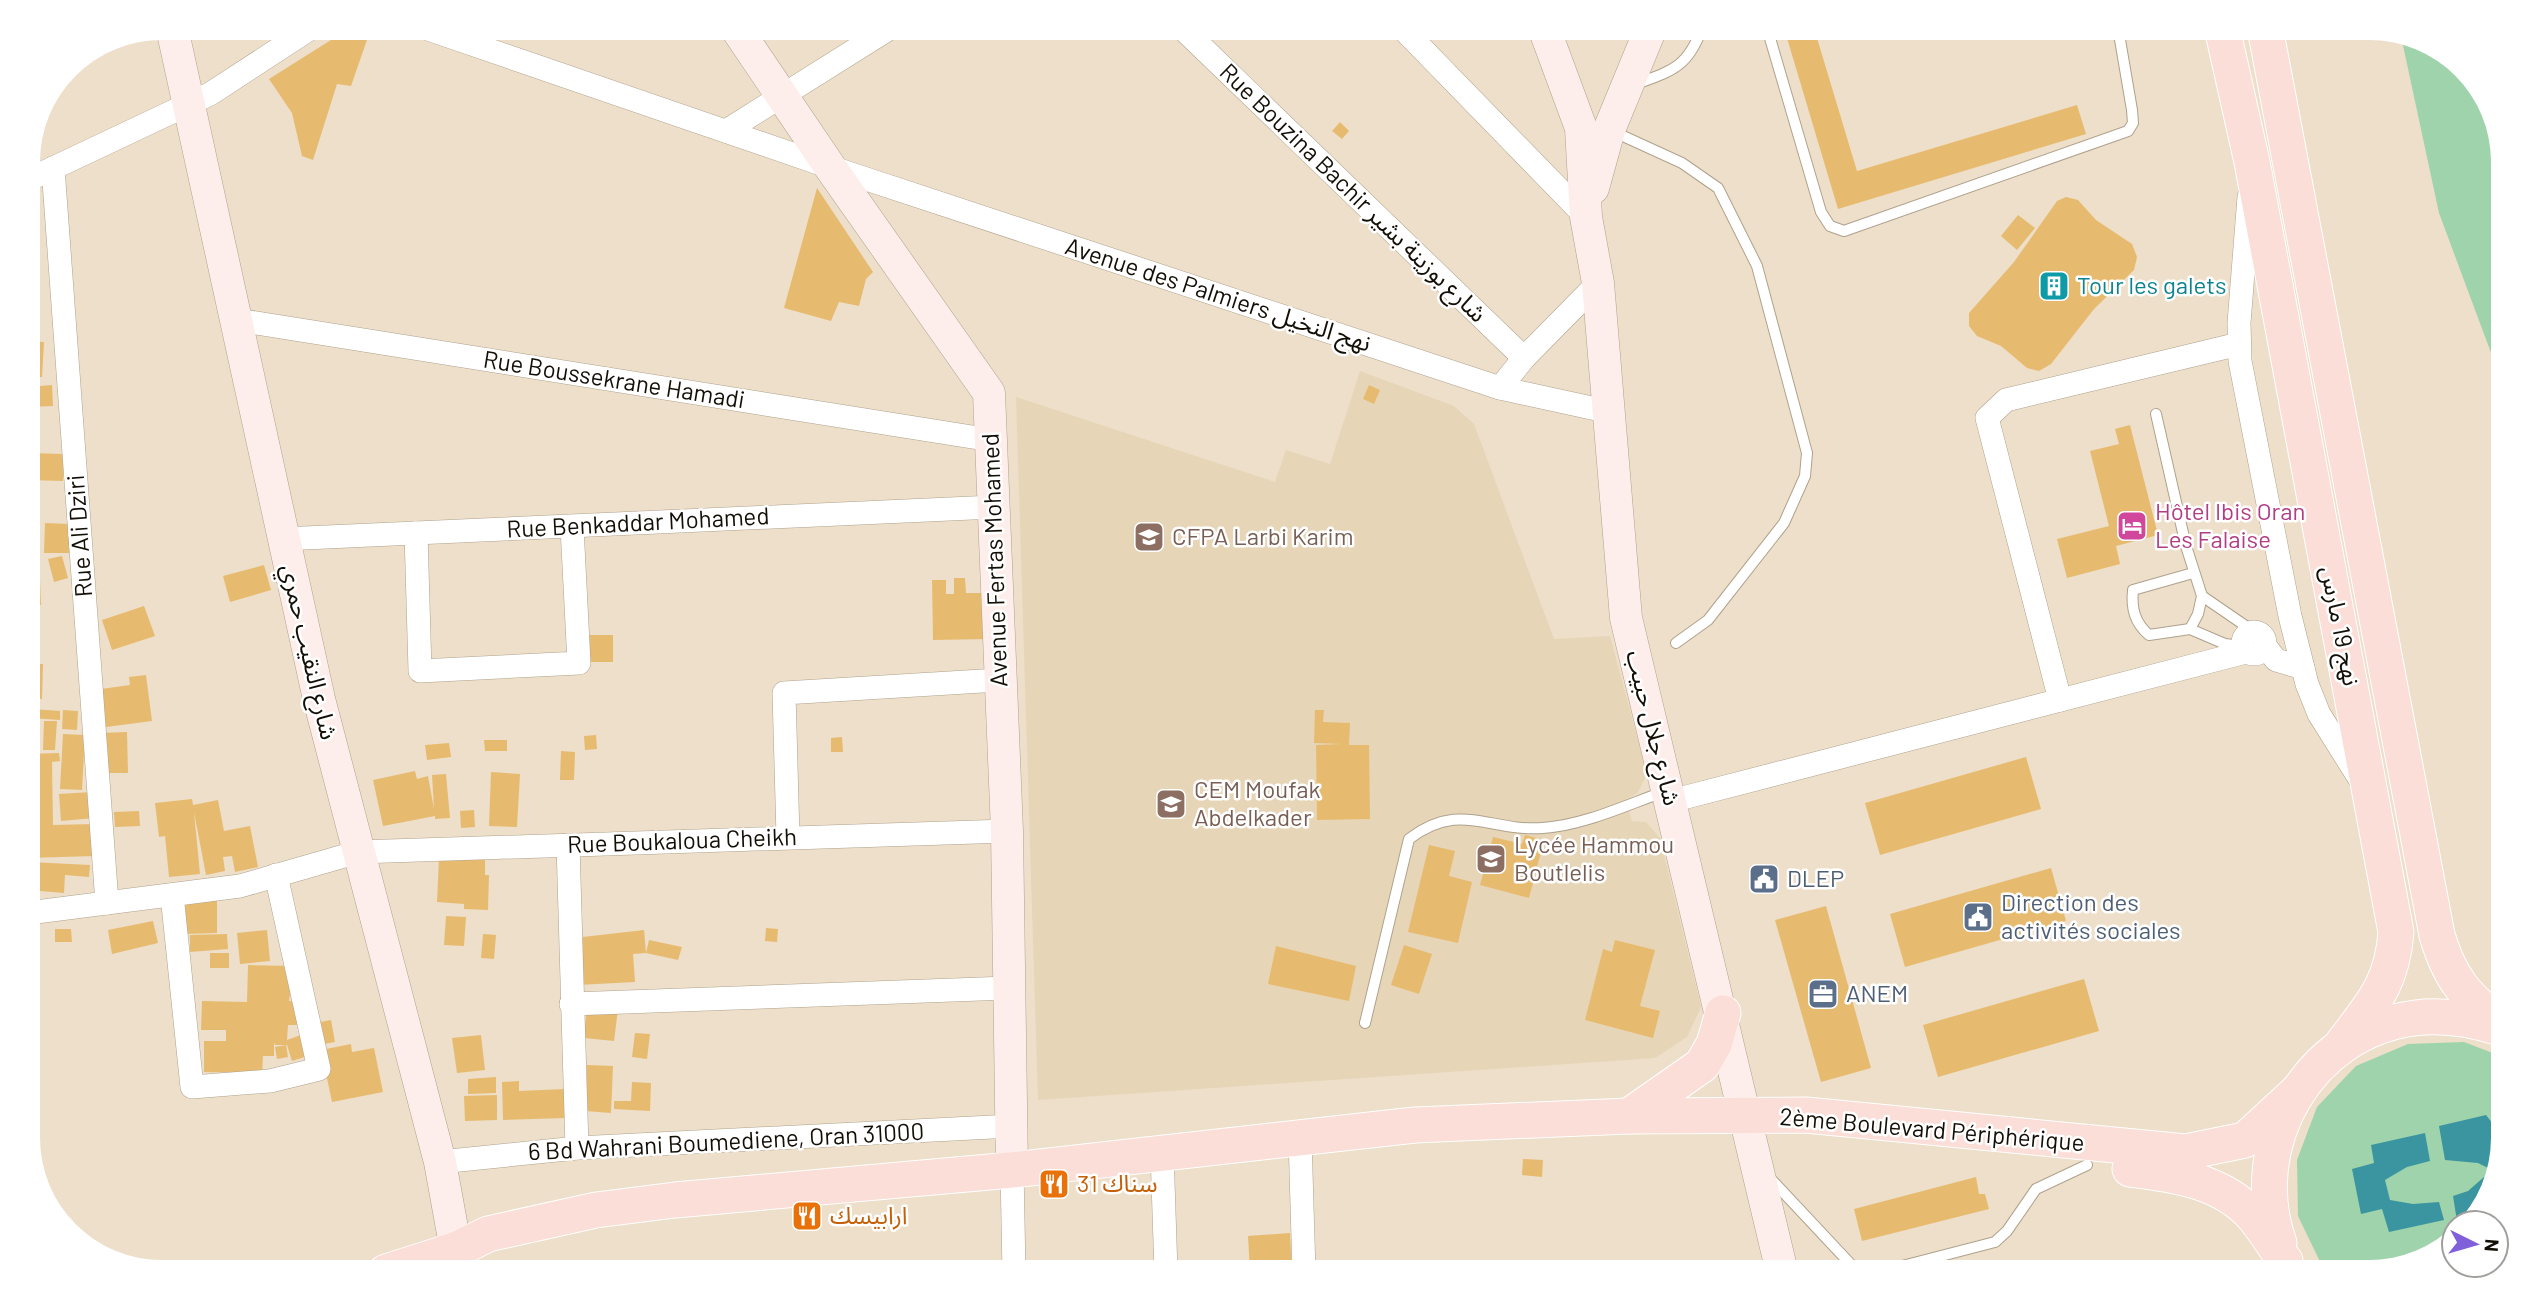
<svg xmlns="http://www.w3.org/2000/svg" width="2531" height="1300" viewBox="0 0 2531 1300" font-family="Barlow,'Noto Sans Arabic',sans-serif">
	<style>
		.built { fill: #e7d5b7 }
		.green { fill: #9ed3ab }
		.water { fill: #3b95a0 }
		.building { fill: #e7bb6f }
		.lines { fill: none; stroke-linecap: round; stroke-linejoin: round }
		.lane-casing { stroke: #afa28c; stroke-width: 12 }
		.street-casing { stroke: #afa28c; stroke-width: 24 }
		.secondary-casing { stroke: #afa28c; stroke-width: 33 }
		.primary-casing { stroke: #fff; stroke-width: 37 }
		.lane { stroke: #fff; stroke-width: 10 }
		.street { stroke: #fff; stroke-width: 23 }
		.secondary { stroke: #fdeeeb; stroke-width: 32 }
		.primary { stroke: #faded7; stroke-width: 35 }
		.labels { text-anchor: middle; stroke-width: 5; stroke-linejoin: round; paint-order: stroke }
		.street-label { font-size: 24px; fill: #130f07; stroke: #fff }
		.culture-label { font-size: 24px; fill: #0d838f; stroke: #fff; text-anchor: start }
		.hotel-label { font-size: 24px; fill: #b23c85; stroke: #fff; text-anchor: start }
		.education-label { font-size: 24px; fill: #785e54; stroke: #fff; text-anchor: start }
		.service-label { font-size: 24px; fill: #4e5e75; stroke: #fff; text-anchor: start }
		.food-label { font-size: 24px; fill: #c56008; stroke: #fff; text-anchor: start }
	</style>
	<rect width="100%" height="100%" fill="#eddfc9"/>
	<polygon class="built" points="1360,371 1454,406 1474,424 1554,639 1610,636 1647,774 1638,792 1626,801 1632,821 1646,822 1660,838 1701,1007 1687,1037 1655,1058 1038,1100 1016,397 1275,482 1286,450 1330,464"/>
	<g class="green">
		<polygon points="2401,36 2429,42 2481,88 2503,154 2503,385 2439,213"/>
		<path d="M 2464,1042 L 2503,1057 L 2503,1138 L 2489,1198 L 2466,1223 L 2454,1223 L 2454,1237 C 2428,1267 2363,1272 2325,1272 L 2298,1216 L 2297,1160 L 2317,1107 L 2356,1066 L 2408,1044 Z"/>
	</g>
	<g class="water">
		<path d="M 2486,1115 L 2503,1137 C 2497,1170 2494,1210 2457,1221 L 2453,1196 L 2468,1191 L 2492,1170 L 2478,1163 L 2445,1160 L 2439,1126 Z"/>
		<polygon points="2425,1133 2430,1161 2407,1167 2385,1180 2390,1200 2413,1204 2439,1202 2444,1220 2389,1232 2382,1209 2361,1214 2352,1169 2374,1163 2371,1145"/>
	</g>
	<g class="building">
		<polygon points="350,28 367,28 368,37 351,86 337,84 313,160 302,156 292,113 269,79"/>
		<polygon points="1784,28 1814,28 1857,171 2077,105 2086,134 1838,209"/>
		<polygon points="1340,122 1349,131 1342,139 1332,131"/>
		<polygon points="817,188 873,272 866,279 859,306 839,302 831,321 784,308"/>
		<polygon points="2066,197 2078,200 2096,220 2132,244 2137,257 2134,270 2094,309 2051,364 2039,371 2027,368 2001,346 1977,336 1969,326 1969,313 2014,262 2057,201"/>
		<polygon points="2018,215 2035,228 2017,250 2001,236"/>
		<polygon points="28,299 38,300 34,329 28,328"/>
		<polygon points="28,341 44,342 42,377 28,377"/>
		<polygon points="52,385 53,406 28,407 28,387"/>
		<polygon points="1369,385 1380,390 1374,404 1363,399"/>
		<polygon points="2130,425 2158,535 2116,546 2120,564 2067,578 2057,539 2109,526 2090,451 2119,444 2115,429"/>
		<polygon points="28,453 64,454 63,481 28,480"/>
		<polygon points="45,523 69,524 69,553 44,553"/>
		<polygon points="37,524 37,543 28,543 28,525"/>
		<polygon points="62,556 68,578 54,582 48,559"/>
		<polygon points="264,565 271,590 230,602 223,576"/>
		<polygon points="28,573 31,581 40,580 41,605 28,605"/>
		<polygon points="954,578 965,578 966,593 988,593 989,639 933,640 932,580 946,580 946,594 954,594"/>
		<polygon points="144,606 155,636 112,650 102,620"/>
		<polygon points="28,612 37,612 38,648 28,648"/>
		<polygon points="586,635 613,635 613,662 587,662"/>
		<polygon points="28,664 43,664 42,699 28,698"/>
		<polygon points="146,675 152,721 106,727 101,689 130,685 129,677"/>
		<polygon points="32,709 60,711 60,720 31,718"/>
		<polygon points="63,710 78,711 77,730 62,729"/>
		<polygon points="1315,710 1324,710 1323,722 1350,723 1349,745 1369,745 1370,819 1317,820 1316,745 1342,744 1314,743"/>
		<polygon points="44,721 57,721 55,750 43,750"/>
		<polygon points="127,732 128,773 101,773 101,733"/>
		<polygon points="63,734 85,735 82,790 60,789"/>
		<polygon points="596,735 597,749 585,750 584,736"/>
		<polygon points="842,737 843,752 831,752 831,738"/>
		<polygon points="484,740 507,740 507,751 485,751"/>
		<polygon points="449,743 451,757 427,760 425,745"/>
		<polygon points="561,751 575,752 574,780 560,780"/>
		<polygon points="59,753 60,761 52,762 53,825 94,824 95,856 28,858 28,754"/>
		<polygon points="2026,757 2041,809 1880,855 1865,803"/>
		<polygon points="415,771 417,779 428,776 434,809 432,775 446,774 450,818 435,819 435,816 383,826 373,780"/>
		<polygon points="491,772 520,774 517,827 489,826"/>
		<polygon points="92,792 94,818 61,821 59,794"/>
		<polygon points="192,799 193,805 218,800 224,831 250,826 258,867 235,872 232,856 223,857 225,871 206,875 194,812 200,874 169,877 165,836 159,837 155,803"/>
		<polygon points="474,810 475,827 461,828 460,811"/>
		<polygon points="139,811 140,826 115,827 114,812"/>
		<polygon points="1525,835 1544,840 1529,898 1480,885 1493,837 1522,844"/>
		<polygon points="1429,845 1455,851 1449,876 1472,882 1458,943 1408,932"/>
		<polygon points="439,858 485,860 485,875 489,875 488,910 464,909 464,904 437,902"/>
		<polygon points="30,862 90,865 89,877 65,875 64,893 28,890"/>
		<polygon points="2051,868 2066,921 1905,967 1890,914"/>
		<polygon points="185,899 217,899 217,933 186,934"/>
		<polygon points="1826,906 1871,1068 1821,1082 1775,920"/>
		<polygon points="446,916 466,917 464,946 444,945"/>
		<polygon points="153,921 158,943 112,954 108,930"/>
		<polygon points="766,928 778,929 777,942 765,941"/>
		<polygon points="55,929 71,929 72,942 55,942"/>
		<polygon points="267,930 270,961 240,964 237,933"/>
		<polygon points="644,930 646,953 633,954 635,982 577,985 574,938"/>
		<polygon points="227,934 228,949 190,952 190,935"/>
		<polygon points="483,934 496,935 494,959 481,958"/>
		<polygon points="649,940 682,947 678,960 646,953"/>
		<polygon points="1615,940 1655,950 1640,1006 1660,1011 1653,1038 1585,1020 1603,949 1612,952"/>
		<polygon points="1404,945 1432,954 1419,994 1391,985"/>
		<polygon points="1276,946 1356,966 1349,1001 1268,984"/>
		<rect x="210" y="953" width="19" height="15"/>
		<polygon points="248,965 294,966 289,1001 302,1001 302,1025 288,1025 287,1040 301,1035 308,1056 292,1061 287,1045 275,1045 274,1042 274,1056 263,1056 262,1073 204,1072 204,1041 226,1041 226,1030 201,1030 202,1001 247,1002"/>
		<polygon points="2084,979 2099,1031 1938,1077 1923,1025"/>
		<polygon points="587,1006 618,1009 614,1041 584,1038"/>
		<polygon points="331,1020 335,1042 324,1044 320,1022"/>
		<polygon points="635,1033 650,1034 647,1059 632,1057"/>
		<polygon points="481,1035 485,1070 457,1073 452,1038"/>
		<polygon points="351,1044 352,1052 374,1048 383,1092 332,1102 321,1050"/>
		<polygon points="286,1045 288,1057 277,1059 275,1047"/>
		<polygon points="587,1065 613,1066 611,1113 585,1111"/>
		<polygon points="496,1077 496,1093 468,1094 468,1079"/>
		<polygon points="519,1081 519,1091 565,1089 566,1118 503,1120 502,1082"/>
		<polygon points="632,1082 651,1083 650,1111 614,1109 614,1101 631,1101"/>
		<polygon points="497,1095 497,1120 465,1121 464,1096"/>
		<polygon points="1523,1159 1543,1160 1542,1177 1522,1175"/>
		<polygon points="1976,1177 1979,1194 1985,1194 1989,1209 1862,1241 1854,1209"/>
		<polygon points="1290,1233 1292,1272 1250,1272 1248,1236"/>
	</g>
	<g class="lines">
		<g class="lane-casing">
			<g id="lane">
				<polyline points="1767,28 1821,212 1830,226 1844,231 2128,131 2133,123 2132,110 2118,28"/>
				<path d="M 1636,84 C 1672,71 1688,67 1702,28"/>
				<polyline points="1612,131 1682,163 1718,188 1757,266 1807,453 1805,476 1784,523 1708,620 1676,643"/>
				<polyline points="2156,414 2186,546 2202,596 2253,631"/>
				<path d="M 2193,573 L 2133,590 C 2131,609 2135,623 2149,635 L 2190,629 L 2225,644 L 2242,646"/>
				<polyline points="2190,629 2198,614 2202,596"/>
				<path d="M 1365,1023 L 1409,839 C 1460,800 1489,832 1543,828 C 1585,825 1626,805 1666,791"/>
				<polyline points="1769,1177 1858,1272"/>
				<polyline points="1879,1272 1995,1242 2007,1231 2036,1189 2087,1165"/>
			</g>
		</g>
		<g class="street-casing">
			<g id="street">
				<polyline points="425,28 830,167 1500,388 1610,412"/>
				<polyline points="1182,28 1524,358"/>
				<polyline points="1402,28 1586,217"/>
				<polyline points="726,131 890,28"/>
				<polyline points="53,168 107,903"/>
				<polyline points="28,180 210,94 311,28"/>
				<polyline points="2249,197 2239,323 2240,361 2290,616 2307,684 2319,714 2363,784"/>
				<polyline points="237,320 991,440"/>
				<polyline points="1500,388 1524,358 1598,283"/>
				<polyline points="416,533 420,671 579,663 572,527"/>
				<polyline points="282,539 994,507"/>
				<circle cx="2254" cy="643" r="11"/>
				<polyline points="2265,646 2276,660 2303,668"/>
				<polyline points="2060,700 1987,418 2006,400 2239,344"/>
				<polyline points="1671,801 2246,652"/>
				<polyline points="788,837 784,693 999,680"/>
				<polyline points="568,845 577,1148"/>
				<polyline points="172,895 192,1087 270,1081 319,1069 276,875"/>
				<polyline points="28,913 240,886 358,852 1007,831"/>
				<polyline points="571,1004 1008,988"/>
				<polyline points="1300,1138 1304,1272"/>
				<polyline points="1162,1152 1166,1272"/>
				<polyline points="440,1162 577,1148 1012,1126"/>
				<polyline points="1012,1170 1014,1272"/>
			</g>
		</g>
		<g class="secondary-casing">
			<g id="secondary">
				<polyline points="172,28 319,699 440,1162 460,1272"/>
				<polyline points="736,28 830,167 989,393 1007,831 1012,1170"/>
				<polyline points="1544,28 1581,128 1586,217 1598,283 1626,618 1782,1272"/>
				<polyline points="1593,188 1609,130 1651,28"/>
			</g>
		</g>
		<g class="primary-casing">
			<g id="primary">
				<path d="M 2222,28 L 2252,162 L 2396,932 C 2392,986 2371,1005 2340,1047"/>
				<path d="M 2265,28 L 2437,935 C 2450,980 2467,998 2503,1026"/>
				<polyline points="1629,1116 1702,1065 1714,1044 1723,1013"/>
				<path d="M 2130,1169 C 2173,1174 2223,1181 2254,1217 C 2265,1230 2275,1247 2285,1261"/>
				<path d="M 2279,1243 C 2244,1145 2308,1031 2415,1018 C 2445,1014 2472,1019 2500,1028"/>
				<polyline points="386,1272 458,1249 488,1234 596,1210 675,1200 1012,1170 1415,1125 1629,1116 1806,1115 2186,1152 2245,1140 2298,1091"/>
			</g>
		</g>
		<use href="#lane" class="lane"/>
		<use href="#street" class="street"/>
		<use href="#secondary" class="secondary"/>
		<use href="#primary" class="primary"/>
	</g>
	<defs>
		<g id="building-square" transform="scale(1.575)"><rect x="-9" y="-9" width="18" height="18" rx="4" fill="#0f9aa8" stroke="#fff"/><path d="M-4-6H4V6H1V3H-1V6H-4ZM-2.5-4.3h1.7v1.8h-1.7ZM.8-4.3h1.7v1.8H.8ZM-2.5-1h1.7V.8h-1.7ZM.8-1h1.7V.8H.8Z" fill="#fff"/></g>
		<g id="hotel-square" transform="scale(1.575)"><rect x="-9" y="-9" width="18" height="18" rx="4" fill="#d1479c" stroke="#fff"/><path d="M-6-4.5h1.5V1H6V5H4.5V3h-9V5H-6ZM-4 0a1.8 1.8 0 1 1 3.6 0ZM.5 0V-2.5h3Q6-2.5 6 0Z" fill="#fff"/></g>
		<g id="university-square" transform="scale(1.575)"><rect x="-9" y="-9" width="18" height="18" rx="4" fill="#8d6e63" stroke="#fff"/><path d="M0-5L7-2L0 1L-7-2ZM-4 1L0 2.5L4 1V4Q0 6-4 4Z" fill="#fff"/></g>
		<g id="school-square" transform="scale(1.575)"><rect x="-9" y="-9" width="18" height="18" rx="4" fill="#8d6e63" stroke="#fff"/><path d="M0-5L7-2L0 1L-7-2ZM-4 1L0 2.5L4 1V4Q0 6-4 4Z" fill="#fff"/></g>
		<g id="civic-square" transform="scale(1.575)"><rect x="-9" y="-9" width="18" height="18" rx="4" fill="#5c6f8a" stroke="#fff"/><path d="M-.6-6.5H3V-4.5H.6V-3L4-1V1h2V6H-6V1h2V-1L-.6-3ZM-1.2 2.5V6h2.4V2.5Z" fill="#fff"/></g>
		<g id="office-square" transform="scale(1.575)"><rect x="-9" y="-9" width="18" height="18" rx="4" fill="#5c6f8a" stroke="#fff"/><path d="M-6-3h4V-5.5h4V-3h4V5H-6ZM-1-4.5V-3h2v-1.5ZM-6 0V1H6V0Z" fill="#fff"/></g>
		<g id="restaurant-square" transform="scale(1.575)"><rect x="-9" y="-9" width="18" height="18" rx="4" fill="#e8710a" stroke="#fff"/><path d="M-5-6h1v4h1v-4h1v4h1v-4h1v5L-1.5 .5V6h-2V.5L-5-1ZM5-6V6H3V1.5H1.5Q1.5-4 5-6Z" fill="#fff"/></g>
	</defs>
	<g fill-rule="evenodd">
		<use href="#building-square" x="2054" y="286"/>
		<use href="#hotel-square" x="2132" y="526"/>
		<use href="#university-square" x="1149" y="537"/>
		<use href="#school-square" x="1171" y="804"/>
		<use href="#school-square" x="1491" y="859"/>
		<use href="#civic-square" x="1764" y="879"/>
		<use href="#civic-square" x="1978" y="917"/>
		<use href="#office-square" x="1823" y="994"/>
		<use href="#restaurant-square" x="1054" y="1184"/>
		<use href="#restaurant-square" x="807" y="1216"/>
	</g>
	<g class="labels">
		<g class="street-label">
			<text transform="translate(1353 193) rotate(44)" y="8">Rue Bouzina Bachir شارع بوزينة بشير</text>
			<text transform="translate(1218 295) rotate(18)" y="8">Avenue des Palmiers نهج النخيل</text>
			<text transform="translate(614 380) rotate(9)" y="8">Rue Boussekrane Hamadi</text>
			<text transform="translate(638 523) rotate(-3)" y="8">Rue Benkaddar Mohamed</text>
			<text transform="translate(80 536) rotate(-94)" y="8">Rue Ali Dziri</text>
			<text transform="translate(995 560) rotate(-92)" y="8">Avenue Fertas Mohamed</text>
			<text transform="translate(2340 626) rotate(79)" y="8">نهج 19 مارس</text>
			<text transform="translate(309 652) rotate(77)" y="8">شارع النقيب حمري</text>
			<text transform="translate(1653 728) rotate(76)" y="8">شارع جلال حبيب</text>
			<text transform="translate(682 841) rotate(-2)" y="8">Rue Boukaloua Cheikh</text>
			<text transform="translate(1932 1130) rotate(5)" y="8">2ème Boulevard Périphérique</text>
			<text transform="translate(726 1142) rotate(-3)" y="8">6 Bd Wahrani Boumediene, Oran 31000</text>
		</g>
		<g class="culture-label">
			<text x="2077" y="294">Tour les galets</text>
		</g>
		<g class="hotel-label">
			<text x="2155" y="520">Hôtel Ibis Oran<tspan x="2155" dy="28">Les Falaise</tspan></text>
		</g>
		<g class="education-label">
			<text x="1172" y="545">CFPA Larbi Karim</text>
			<text x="1194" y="798">CEM Moufak<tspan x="1194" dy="28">Abdelkader</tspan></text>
			<text x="1514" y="853">Lycée Hammou<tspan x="1514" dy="28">Boutlelis</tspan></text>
		</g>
		<g class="service-label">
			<text x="1787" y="887">DLEP</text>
			<text x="2001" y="911">Direction des<tspan x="2001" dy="28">activités sociales</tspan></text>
			<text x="1846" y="1002">ANEM</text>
		</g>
		<g class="food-label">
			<text x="1077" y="1192">سناك 31</text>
			<text x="830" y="1224">ارابيسك</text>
		</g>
	</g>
	<path d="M0 0H2531V1300H0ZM162 40H2369A122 122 0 0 1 2491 162V1138A122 122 0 0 1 2369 1260H162A122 122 0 0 1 40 1138V162A122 122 0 0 1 162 40Z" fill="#fff" fill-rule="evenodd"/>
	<g transform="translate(2475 1244) rotate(95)"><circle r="33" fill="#ffffff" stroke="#a19f9c" stroke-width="2"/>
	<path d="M0-5L12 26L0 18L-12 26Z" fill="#8060da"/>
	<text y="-10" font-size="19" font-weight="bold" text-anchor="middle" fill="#130f07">N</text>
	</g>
</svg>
